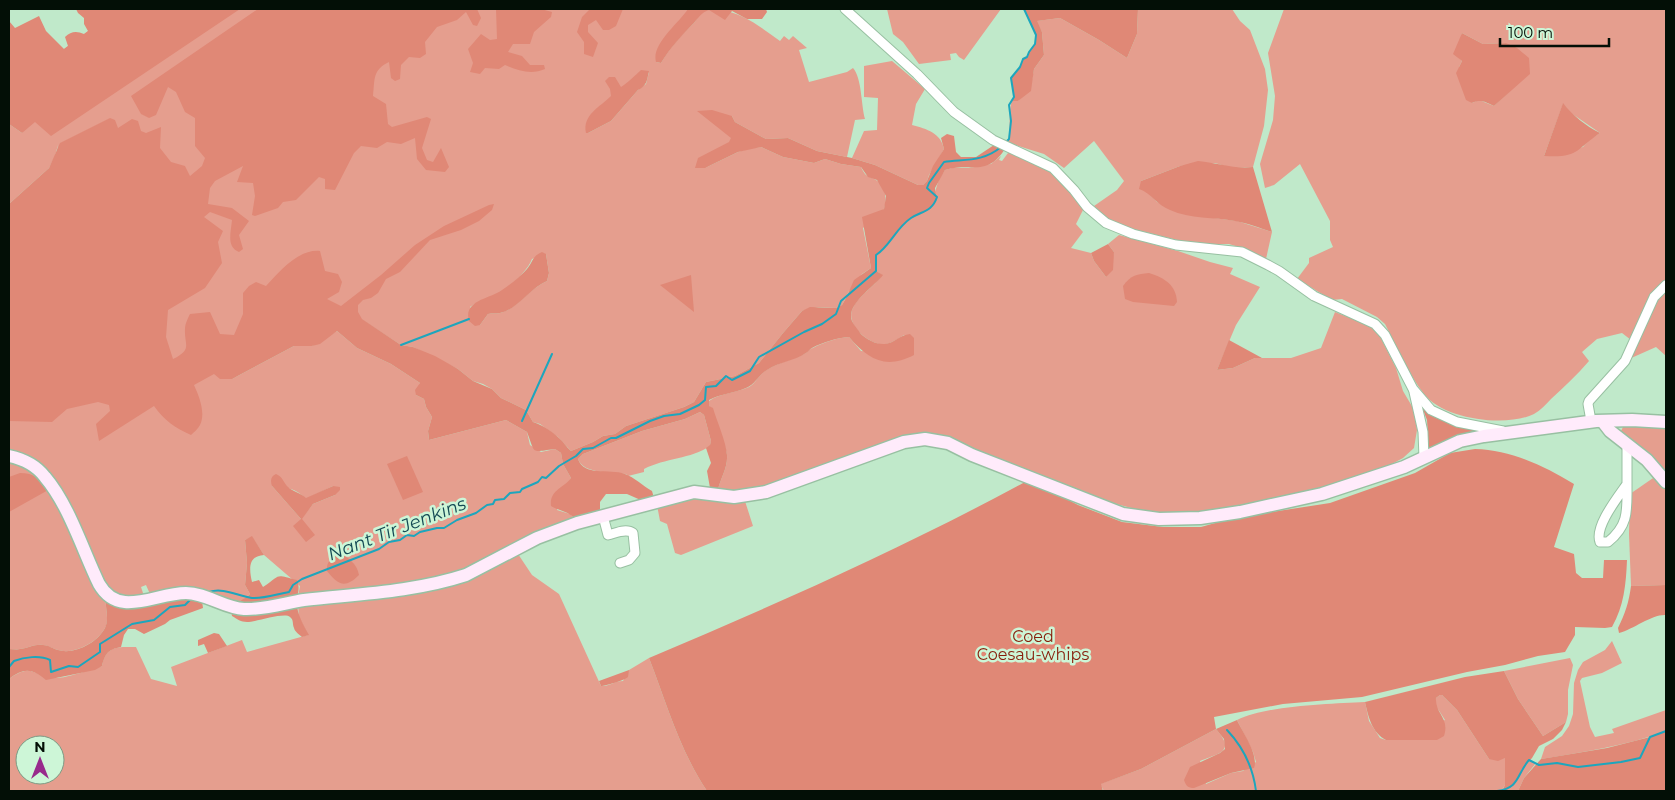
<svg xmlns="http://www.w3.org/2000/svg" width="1675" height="800" viewBox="0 0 1675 800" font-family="Montserrat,sans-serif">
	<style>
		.green { fill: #e59e8e; fill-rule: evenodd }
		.forest { fill: #e08876 }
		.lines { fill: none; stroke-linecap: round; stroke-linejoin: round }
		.stream { stroke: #1da6bd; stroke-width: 2 }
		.street-casing { stroke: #98c0a2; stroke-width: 11 }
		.secondary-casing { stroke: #98c0a2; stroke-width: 15 }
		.street { stroke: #fff; stroke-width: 9 }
		.secondary { stroke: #ffebfb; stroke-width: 12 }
		.labels { text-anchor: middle; stroke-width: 5; stroke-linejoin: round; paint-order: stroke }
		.park-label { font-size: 16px; fill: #871f0c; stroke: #cdf6d7 }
		.water-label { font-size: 18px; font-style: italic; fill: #154a54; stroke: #cdf6d7 }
	</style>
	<rect width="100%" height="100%" fill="#c0e9ca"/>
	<g class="green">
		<path d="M 83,9 L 695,9 L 656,62 L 661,63 C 670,48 680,36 693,24 C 697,20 699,14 703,12 C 707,9 713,10 718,10 C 743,12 760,27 780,41 L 784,36 L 789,40 L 793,36 L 807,48 L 799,50 L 809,82 L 847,72 L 853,68 C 862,78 861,105 865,119 L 855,120 L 847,157 L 817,151 L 788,138 L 766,139 L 735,122 L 732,116 L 720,122 L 753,138 L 705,168 L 738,152 L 750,148 L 761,147 L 783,157 L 814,163 L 825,159 L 841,164 L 861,167 C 866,178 868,175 876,180 C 886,186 887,200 884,209 L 863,228 L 871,268 L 862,274 L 849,291 L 842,305 L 836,308 L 818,307 L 802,311 L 783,333 L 759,363 L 735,376 L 706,382 L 694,402 L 684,407 L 626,426 L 615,434 L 603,436 L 593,442 L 571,451 L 558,437 L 540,424 L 533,422 L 526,410 L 501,398 L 492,389 L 483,384 L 473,381 L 458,369 L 413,347 L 401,345 L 341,306 L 232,379 L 294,346 L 312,346 L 337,331 L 357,348 L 391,364 L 420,383 L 416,395 L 424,399 L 426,407 L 432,417 L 428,431 L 429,440 L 506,420 L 527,432 L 530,445 L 541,452 L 555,449 L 561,453 L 563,464 L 571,478 L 557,510 L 570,514 L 574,518 L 548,527 L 468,569 L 437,578 L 298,597 L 300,586 L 264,555 L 252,537 L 245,540 L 247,563 L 245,585 L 250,594 L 238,604 L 150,594 L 146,585 L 141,587 L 144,596 L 134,597 L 106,594 C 104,605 110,618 105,628 C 97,643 73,655 58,650 C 53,649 48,645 43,645 C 34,644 29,648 20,649 C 17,650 13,649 9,649 L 9,367 L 24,368 L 58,145 L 55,156 L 49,168 L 9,204 L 9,124 L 22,133 L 64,49 L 95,26 ZM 649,72 L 646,84 L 638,90 L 611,121 L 588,133 L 586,133 ZM 546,254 L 549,273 L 547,281 C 530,288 516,310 500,313 C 496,314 492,313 488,314 L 480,325 L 470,307 C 479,300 486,300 496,295 C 508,289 527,272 532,259 ZM 272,486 C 285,487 296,488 306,499 L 333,486 L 335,495 L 313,504 L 301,519 Z"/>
		<polygon points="887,9 1001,9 964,60 959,57 956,53 950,54 951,60 919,64 903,42 893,34"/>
		<path d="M 1138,9 L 1232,9 L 1240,21 L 1250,30 L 1265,69 L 1268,90 L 1264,126 L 1253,167 L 1232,168 L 1215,163 L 1180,166 L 1141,181 L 1141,185 L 1157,202 L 1184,214 L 1237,221 L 1272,232 L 1266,259 L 1242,248 L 1229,244 L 1193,244 L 1125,227 L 1103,217 L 1094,206 L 1117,190 L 1124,181 L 1094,141 L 1064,168 L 1044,154 L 1006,142 L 1009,139 C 1010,131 1009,106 1012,101 L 1018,101 L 1031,85 L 1034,69 L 1044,55 L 1042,32 L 1036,21 L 1060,18 L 1099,40 L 1127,58 L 1137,34 Z"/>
		<path d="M 1284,9 L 1666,9 L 1666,280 L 1653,294 L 1631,340 L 1622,333 L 1597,339 L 1582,352 L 1589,361 C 1577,375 1564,387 1551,399 C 1546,404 1541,410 1534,414 C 1506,428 1443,419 1424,394 C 1408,373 1397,347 1385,324 L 1377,317 L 1342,299 L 1332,300 L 1297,279 L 1309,263 L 1309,258 L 1333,247 L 1330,240 L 1330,221 L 1300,164 L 1274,185 L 1265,188 L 1260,164 L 1273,120 L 1275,96 L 1268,53 ZM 1462,33 L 1483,44 L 1506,43 L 1510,91 L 1494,106 L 1479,100 L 1472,103 L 1459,67 L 1462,61 L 1458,57 ZM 1563,104 L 1571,113 L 1600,133 L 1589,140 L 1583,147 L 1544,156 Z"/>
		<path d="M 892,61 L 925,89 L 916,104 L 912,125 C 927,129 941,133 944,149 L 929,175 L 927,181 L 923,185 L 918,185 L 875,165 L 852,158 L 864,131 L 877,130 L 878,98 L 864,97 L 864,66 Z"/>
		<path d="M 1008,153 L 1011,153 L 1046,167 L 1058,176 L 1084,208 L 1076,224 L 1083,232 L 1071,248 L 1091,253 L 1094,261 L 1106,277 L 1114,252 L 1108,244 L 1119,235 L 1178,251 L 1210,262 L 1233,268 L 1230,274 L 1260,287 L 1236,325 L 1217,370 L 1233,368 L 1255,358 L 1291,358 L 1321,348 L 1335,312 L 1373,327 L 1380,336 L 1396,368 L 1403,391 L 1413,408 L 1416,421 L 1417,430 L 1414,448 L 1403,458 L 1375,473 L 1265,504 L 1166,517 L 1120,505 L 1045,479 L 933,433 L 925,433 L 743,493 L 718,490 C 720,479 728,468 727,455 C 726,444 713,418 709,406 L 709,401 C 720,393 736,393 749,387 C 756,383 758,376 765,371 C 777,363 791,360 804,354 C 807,353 809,349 813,348 C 824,342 837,338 849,337 L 861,351 L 914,355 L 914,346 L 904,335 C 899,338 892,343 886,344 C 872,347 846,326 852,310 C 858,295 874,288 882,275 L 876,271 L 876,255 L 882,251 L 899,229 L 935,192 L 939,179 L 945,170 L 952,168 L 969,168 L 991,164 L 1001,156 L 999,160 L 1002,161 Z"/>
		<polygon points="1666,288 1666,356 1656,347 1629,359 1651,307"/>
		<path d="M 700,412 L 704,415 L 711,441 L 710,446 C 691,459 665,458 644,469 L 644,472 L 628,476 L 626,474 C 612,472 583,474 578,459 L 583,454 L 642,431 L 685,419 Z"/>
		<polygon points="1624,425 1666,426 1666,475 1620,433"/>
		<polygon points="1656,476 1666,489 1666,585 1631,586 1629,534 1630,494"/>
		<polygon points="693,495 744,498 753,526 681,555 675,553 667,524 660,521 657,505"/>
		<path d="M 518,554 L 532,575 L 559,594 L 601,686 C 608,687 615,681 623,681 L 629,670 L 649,658 C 666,702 680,751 707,791 L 9,791 L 9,679 C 34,661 33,678 56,678 C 68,678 91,669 102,666 C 106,645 118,647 136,647 L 151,679 L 177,686 L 171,667 L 242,640 L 247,652 L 308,635 L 299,617 L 298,605 L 395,594 ZM 25,745 L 55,745 L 55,775 L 25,775 Z"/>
		<path d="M 1612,641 L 1622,663 L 1602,673 L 1582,678 L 1580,681 L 1590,727 L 1595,737 L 1614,733 L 1612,729 L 1666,710 L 1666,731 C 1626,746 1583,752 1541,759 L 1545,747 L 1562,736 L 1569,726 L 1573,714 L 1574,683 L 1578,670 L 1583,662 L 1605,650 Z"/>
		<polygon points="1570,658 1573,665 1568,690 1568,714 1566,722 1543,736 1518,699 1504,671"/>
		<path d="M 1440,695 L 1442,695 L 1457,710 L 1489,759 L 1505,758 L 1505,785 L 1502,790 L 1515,784 L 1522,769 L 1529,760 L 1536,763 L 1524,778 L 1518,791 L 1104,791 L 1100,784 L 1141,769 L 1216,729 C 1236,752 1219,753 1200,761 L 1206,784 L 1231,773 L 1243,771 L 1256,762 L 1253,752 L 1237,720 C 1269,705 1329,704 1365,702 L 1369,721 L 1380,738 L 1386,740 L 1445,720 L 1436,706 L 1436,698 Z"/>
	</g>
	<g class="forest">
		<path d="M 76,9 L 240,9 L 51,136 L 35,122 L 22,133 L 9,124 L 9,21 L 15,28 L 39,16 L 46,31 L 64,49 L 68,46 L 65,37 C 71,31 77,31 84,34 L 88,31 L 84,24 L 84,18 L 78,13 Z"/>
		<path d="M 258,9 L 477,9 L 481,18 L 477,26 L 473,25 L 466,12 L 457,20 L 437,27 L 425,42 L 426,54 L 420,58 L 409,57 L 401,65 L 400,79 L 395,81 L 391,78 L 389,62 C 372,70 375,80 373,96 L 386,104 L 388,124 L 392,127 L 427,117 L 431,119 L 422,148 L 427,160 L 433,162 L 441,148 L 449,167 L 445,172 L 426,170 L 417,159 L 415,138 L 401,144 L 387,142 L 377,148 L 361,146 L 354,153 L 335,190 L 325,189 L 325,179 L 319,177 L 296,200 L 283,202 L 278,208 L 255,216 L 252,215 L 255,196 L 253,183 L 237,182 L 243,166 L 215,181 L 210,188 L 208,204 L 232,208 L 249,221 L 239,235 L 243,249 L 239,252 C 226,247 231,232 232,220 L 210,212 L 204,217 L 223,231 L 218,242 L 222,263 L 205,288 L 168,310 L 166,337 L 173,359 C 193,349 184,345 185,329 C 185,324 188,318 190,314 L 210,312 L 220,334 L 234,335 L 243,314 L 243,293 L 249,286 L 256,282 L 266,286 C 280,271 298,249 320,251 L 325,271 L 338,274 L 342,282 L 339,292 L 327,299 L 341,306 L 381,275 L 415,245 L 444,226 L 489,205 L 494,204 L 492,210 L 479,221 L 461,230 L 430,240 L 400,272 L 386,279 L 378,293 L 371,298 L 363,300 L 358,305 L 358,312 L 362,319 L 401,345 L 413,347 L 435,356 L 458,369 L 473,381 L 492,389 L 501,398 L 526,410 L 533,422 C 542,425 552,431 559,438 C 564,442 566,447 571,451 L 593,442 L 603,436 L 615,434 L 626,426 L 684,407 L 694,402 L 706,382 L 735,376 L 759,363 L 783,333 L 802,311 L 810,307 L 836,308 L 842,305 L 846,298 L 854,280 L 871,268 L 862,217 L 884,209 L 886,196 L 877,180 L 868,177 L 861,167 L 841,164 L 825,159 L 814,163 L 783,157 L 761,147 L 738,152 L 705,168 L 695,168 L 698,158 L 729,142 L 731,138 L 697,111 L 712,110 L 732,116 L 735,122 L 766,139 L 788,138 L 817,151 L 852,158 L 875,165 L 918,185 L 923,185 L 927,181 L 933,166 L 944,149 L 941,138 L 947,134 L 954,136 L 956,152 L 961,157 L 976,157 L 997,143 L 1006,147 C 988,178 971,162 945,170 L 935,188 C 935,193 938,198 935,203 C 930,211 919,213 911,218 C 897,227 890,245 876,255 L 876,271 L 883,275 C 875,286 845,305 852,321 C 854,325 858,330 861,334 C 866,339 877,345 885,344 C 894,343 900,335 910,334 L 914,338 L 914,355 C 885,370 868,359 849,337 C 837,338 823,342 812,348 C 810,349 808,352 806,353 C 794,361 779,362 767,370 C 758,375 756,384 746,388 C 734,393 720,394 709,400 L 709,406 L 713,408 C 717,422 726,441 727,455 C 728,468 720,479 718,490 L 710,488 L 707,471 L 711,463 L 706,448 L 710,445 L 711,441 L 704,415 L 700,412 L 685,419 L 642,431 L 583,454 L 578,459 C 584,477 609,468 625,474 C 634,477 643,486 652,491 L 654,498 L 643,501 L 627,494 L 606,494 L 600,502 L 600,512 L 574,518 C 568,511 559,511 551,506 C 549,490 564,488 571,478 L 563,464 L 561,453 L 555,449 C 530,452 536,455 527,432 L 506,420 L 429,440 L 428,431 L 432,417 L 426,407 L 424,399 L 416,395 L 415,390 L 420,383 L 391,364 L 357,348 L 337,331 L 320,344 L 312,346 L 294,346 L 232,379 L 220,379 L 214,374 L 194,385 C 199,396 206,413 200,425 C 198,429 194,432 191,435 C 175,428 164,420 154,406 L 99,441 L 96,424 L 110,411 L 109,405 L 98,402 L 67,409 L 52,422 L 9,421 L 9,204 L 49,168 L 60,143 L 110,118 L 115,120 L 118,128 L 132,119 L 138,121 L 141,131 L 146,133 L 161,127 L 160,148 L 171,162 L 185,166 L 190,176 L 202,166 L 205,158 L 195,146 L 195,118 L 185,112 L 176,92 L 168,87 L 156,115 L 149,118 L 141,114 L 131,96 Z"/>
		<path d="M 496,9 L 541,9 L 552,12 L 551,17 L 534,32 L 530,44 L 513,44 L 508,52 L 522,56 L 530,65 L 544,65 L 545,69 C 532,75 518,71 505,65 L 499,69 L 485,68 L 480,74 L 470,72 L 473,63 L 468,49 L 481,34 L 490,40 L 497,39 Z"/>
		<polygon points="590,9 623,9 616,26 609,30 603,30 596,20 588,25 588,32 598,43 593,57 584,54 584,42 577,32 582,17"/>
		<path d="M 688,9 L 766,9 L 767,12 L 762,19 L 747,19 L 732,11 L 725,20 L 709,10 C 702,12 699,17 694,23 C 681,36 671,47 661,63 L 656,62 C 651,44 679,23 688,9 Z"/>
		<polygon points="1024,9 1138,9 1137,34 1127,58 1099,40 1060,18 1037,21 1042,32 1044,55 1034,69 1031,91 1018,101 1012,101 1014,97 1011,78 1020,68 1023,59 1027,57 1029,52 1035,44 1036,35"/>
		<path d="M 1462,33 L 1483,44 L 1506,43 L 1517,48 L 1529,58 L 1530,74 L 1494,106 C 1485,102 1481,99 1472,103 L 1466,100 L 1456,73 L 1462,61 L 1453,54 Z"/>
		<path d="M 641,70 L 649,71 C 647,80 647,86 638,90 L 611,121 L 588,133 L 586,133 C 582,115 600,107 611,96 L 610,89 L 605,81 L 609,77 L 615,77 L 621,87 C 625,85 637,74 641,70 Z"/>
		<path d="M 1563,103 C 1573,116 1586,126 1600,133 C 1575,150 1579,158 1544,156 Z"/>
		<path d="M 1198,161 C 1218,163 1233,169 1253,167 L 1272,232 C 1260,228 1247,223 1235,221 C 1214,217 1190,219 1170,210 C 1157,205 1151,193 1139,189 L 1141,181 L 1180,166 Z"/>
		<polygon points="1108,244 1114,252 1113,270 1106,277 1094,261 1091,253"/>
		<path d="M 542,252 L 546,254 L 549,273 L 547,281 C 530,288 517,310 500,313 C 496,314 492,313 488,314 L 480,325 L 475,326 L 469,321 C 463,300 490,299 502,290 C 511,284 520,277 527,269 C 533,262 532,256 542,252 Z"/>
		<path d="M 1149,273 C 1165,278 1176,285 1177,302 L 1174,306 L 1133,302 L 1125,299 L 1123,286 C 1131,275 1137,274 1149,273 Z"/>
		<polygon points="691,275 694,312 660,285"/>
		<polygon points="1229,340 1262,358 1255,358 1233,368 1217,370"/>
		<polygon points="1422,407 1435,416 1491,433 1429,451 1427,420"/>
		<path d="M 1475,449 C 1511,450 1544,466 1574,484 L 1554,547 L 1574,554 L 1576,573 L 1582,578 L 1603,578 L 1604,560 L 1627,560 C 1626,584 1624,606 1612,627 L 1605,628 L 1575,627 L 1575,635 L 1565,652 L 1538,656 L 1505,665 L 1467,672 L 1362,697 L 1283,704 L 1214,717 L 1216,729 L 1237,720 C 1243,733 1259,755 1254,768 L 1231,773 L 1194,788 C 1188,788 1186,786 1184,780 L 1190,767 L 1220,753 L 1225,749 L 1224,739 L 1216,729 L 1141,769 L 1101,784 L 1103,791 L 707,791 C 680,751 666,702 649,658 C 777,604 903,548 1025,482 L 1053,492 L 1078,505 L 1122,522 L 1163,527 L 1201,527 L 1233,518 L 1330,503 L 1415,473 L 1450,453 Z"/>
		<polygon points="407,456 423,492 403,500 387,464"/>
		<path d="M 20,473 C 34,473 40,479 50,489 L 9,512 L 9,477 Z"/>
		<path d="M 276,474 C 283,477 283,482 288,487 C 292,491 301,493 306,498 L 333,486 L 340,487 L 340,490 L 335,495 L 313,504 L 302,519 L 315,535 L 306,542 L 293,526 L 301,519 L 272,486 C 270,480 271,476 276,474 Z"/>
		<path d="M 252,536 L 264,555 C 248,556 249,569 252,582 L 259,580 L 263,587 C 282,574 274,574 297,580 C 300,588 298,592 297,600 C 296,613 303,624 309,635 L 302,637 C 299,634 295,632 294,628 C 292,623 294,620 290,617 C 284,612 257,622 247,622 C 241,622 237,619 232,616 L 231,610 C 236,608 236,606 239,603 C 241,599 247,598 250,594 L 245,585 L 247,563 L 245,540 Z"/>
		<path d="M 338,554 C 348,556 357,564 359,575 C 345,589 338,585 327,571 C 326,562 331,558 338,554 Z"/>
		<path d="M 1666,585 L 1666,615 C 1652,614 1634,629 1619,633 L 1618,628 C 1625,614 1629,602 1631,586 Z"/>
		<path d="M 111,591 L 125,597 L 184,598 L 202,601 L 203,608 L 170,620 L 165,624 L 144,634 L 135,629 L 128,629 L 124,635 L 121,647 C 108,649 105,654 102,666 L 95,670 L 46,680 C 31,668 24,668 9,679 L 9,649 C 13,649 17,650 20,649 C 29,648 34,644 43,645 C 49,645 53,649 58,650 C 74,655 97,643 105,628 C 110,618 104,605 106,594 Z"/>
		<polygon points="214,633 219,634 227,646 208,653 204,644 198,646 198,640"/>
		<path d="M 629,670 L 628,677 C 625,680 605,686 601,686 L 599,681 Z"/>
		<path d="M 1504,671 L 1518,699 L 1543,736 L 1566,722 L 1562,730 L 1553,739 L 1539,746 L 1532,758 L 1522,769 L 1515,784 L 1507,790 L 1502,791 L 1505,785 L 1505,758 L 1498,761 L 1489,759 L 1457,710 L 1442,695 L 1440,695 L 1436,698 C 1435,714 1450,718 1444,736 L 1437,740 L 1386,740 C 1372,733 1368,716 1365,702 L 1465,677 Z"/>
		<polygon points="1666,731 1666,791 1518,791 1524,778 1541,759 1607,748 1650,737"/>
	</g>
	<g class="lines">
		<g class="stream">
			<polyline points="1006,142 1009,139 1011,121 1009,105 1014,97 1011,78 1020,67 1023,59 1027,57 1029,52 1035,44 1036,35 1024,9"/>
			<polyline points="401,345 469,319"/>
			<polyline points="522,421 552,354"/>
			<path d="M 209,592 C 223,587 238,596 252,598 C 264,599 277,594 289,592 L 293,585 L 302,579 L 379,549 L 389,542 L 400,540 L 407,535 L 414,536 L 420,532 L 437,528 L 444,528 L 457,520 L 476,513 L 487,505 L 493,504 L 495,500 L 504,499 L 510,493 L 520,492 L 522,489 L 538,482 L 542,477 L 546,478 L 559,466 L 576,456 L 583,449 L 593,448 L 611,438 L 616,438 L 650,421 L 664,416 L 680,414 L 699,405 L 705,400 L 706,387 L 716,386 L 726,376 L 732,380 L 750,371 L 759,357 L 804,332 L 822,324 L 836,314 L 841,301 L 876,271 L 876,255 C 890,246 896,228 911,218 C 922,211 932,212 937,197 L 927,188 L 929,183 L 944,162 C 965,159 983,162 1001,147"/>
			<path d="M 9,667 L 14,661 C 24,657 40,655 50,660 L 51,672 L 69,666 L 78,667 L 100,652 L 100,644 L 132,624 L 154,620 L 170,607 L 185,605 L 192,598"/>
			<path d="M 1227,730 C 1244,748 1253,767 1256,791"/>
			<path d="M 1497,791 C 1520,788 1516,775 1529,760 L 1539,765 L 1557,763 L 1578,767 L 1621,762 L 1640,758 L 1650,737 L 1666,731"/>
		</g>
		<g class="street-casing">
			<g id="street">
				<polyline points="845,9 917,74 954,112 993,140 1053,168 1074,190 1087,207 1106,223 1133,234 1176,245 1242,252 1268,265 1279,271 1314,296 1375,324 1385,335 1413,389 1431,410 1457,422 1503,431"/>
				<polyline points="1414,392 1423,432 1424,458"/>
				<polyline points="1591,421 1588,404 1589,401 1625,361 1654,297 1666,285"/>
				<path d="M 1627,484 C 1618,497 1594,527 1600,542 L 1608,542 C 1629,525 1627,510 1627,485 C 1627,472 1627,458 1627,445"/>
				<path d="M 603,516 L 608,535 C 616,533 626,528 633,533 L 635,553 L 629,560 L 620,563"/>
			</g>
		</g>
		<g class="secondary-casing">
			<g id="secondary">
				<polyline points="1603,422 1610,431 1647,460 1666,482"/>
				<path d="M 9,456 C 23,459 36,465 45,477 C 69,505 83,551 99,584 C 119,619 155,593 186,593 C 206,593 224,608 244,609 C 264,610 285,603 304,600 C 358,594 414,592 466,575 L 537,538 L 577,523 L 694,492 L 734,497 L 766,492 L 904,442 L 925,439 L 948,443 L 972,455 L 1123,514 L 1159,519 L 1200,518 L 1240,512 L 1322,494 L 1404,467 L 1460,441 L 1484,436 L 1596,421 L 1632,420 L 1666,422"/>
			</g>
		</g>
		<use href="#street" class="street"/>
		<use href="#secondary" class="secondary"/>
	</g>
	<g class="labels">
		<g class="park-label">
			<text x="1033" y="642">Coed<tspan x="1033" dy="18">Coesau-whips</tspan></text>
		</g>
		<g class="water-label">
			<text transform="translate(397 529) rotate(-21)" y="6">Nant Tir Jenkins</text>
		</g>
	</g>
	<rect width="1675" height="800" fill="none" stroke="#030f06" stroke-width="20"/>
	<g transform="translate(40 760)"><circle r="24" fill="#cdf6d7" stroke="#7c9a83"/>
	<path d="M0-4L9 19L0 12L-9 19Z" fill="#982b8c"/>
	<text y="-8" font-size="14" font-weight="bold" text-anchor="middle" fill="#030f06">N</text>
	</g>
	<path d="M1500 38v8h109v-8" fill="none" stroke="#030f06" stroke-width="2.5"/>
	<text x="1508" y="38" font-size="15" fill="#030f06" stroke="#cdf6d7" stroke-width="4" paint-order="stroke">100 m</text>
</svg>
